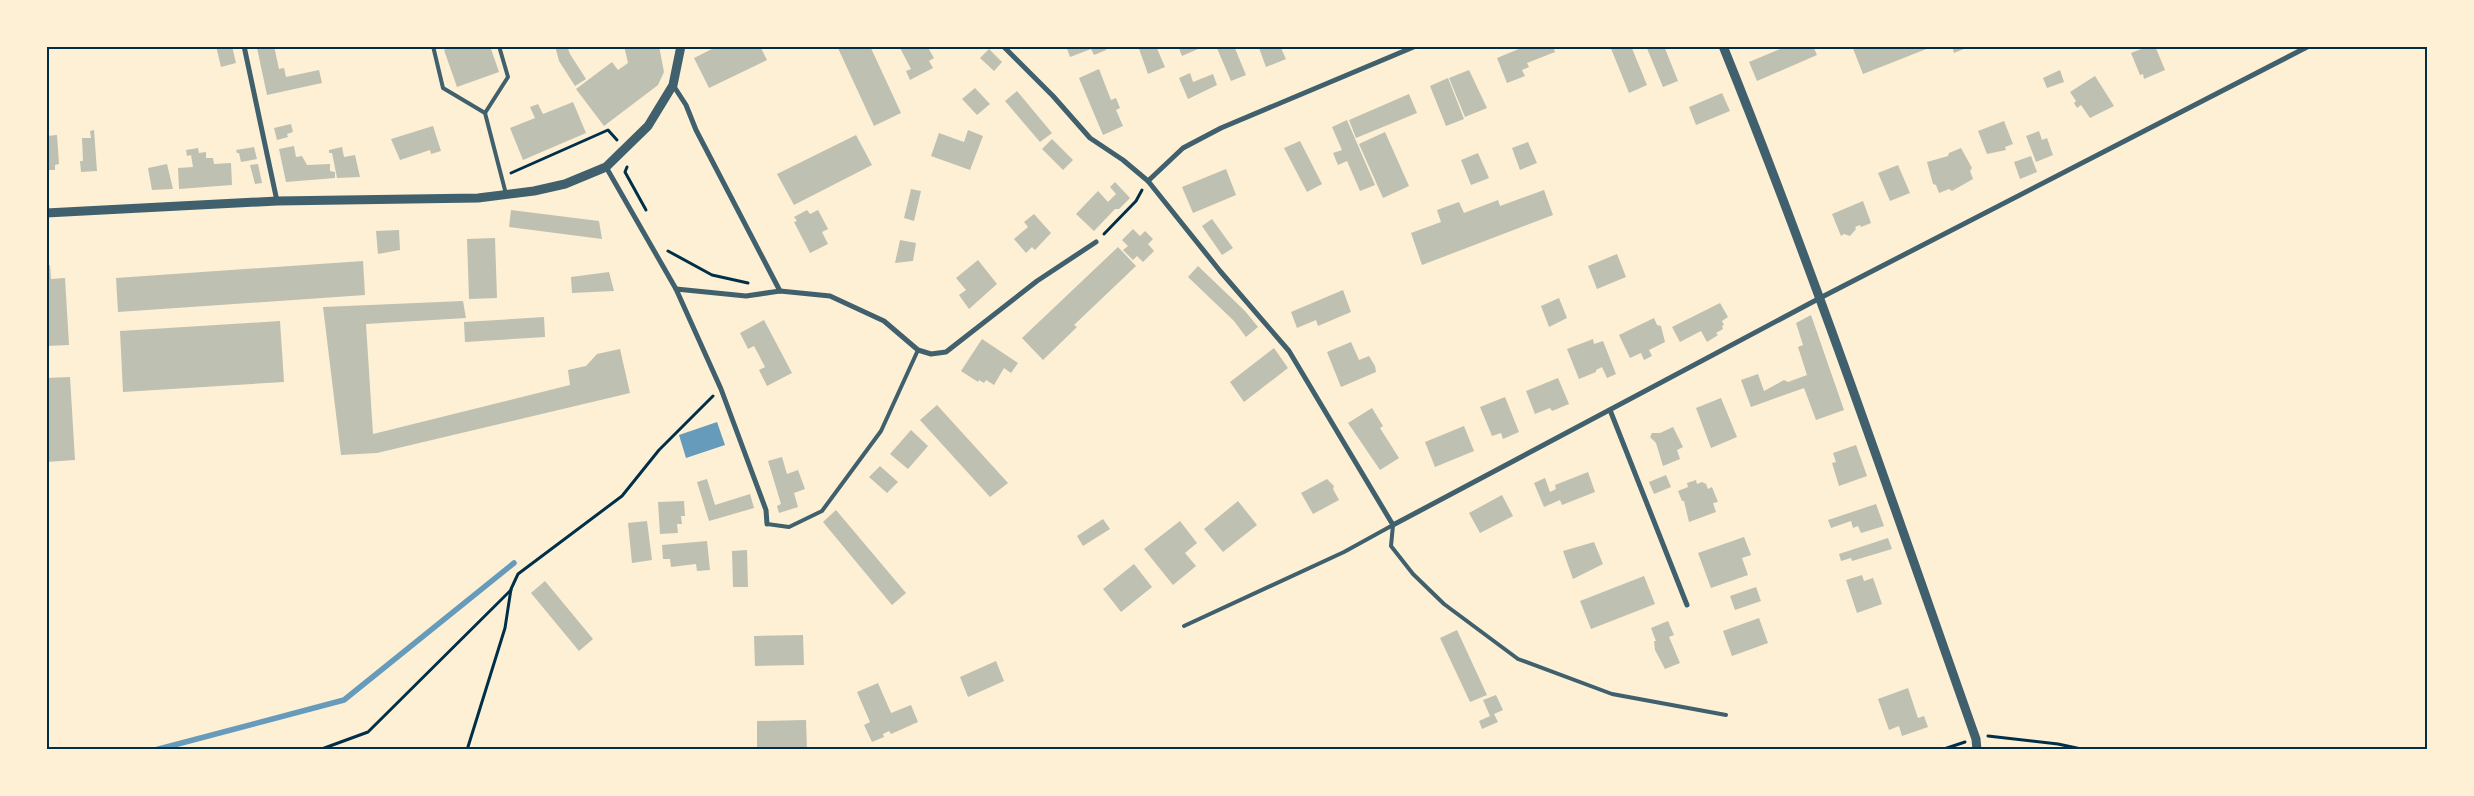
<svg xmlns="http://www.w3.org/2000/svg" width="2474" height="796" viewBox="0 0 2474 796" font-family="'Roboto Condensed',sans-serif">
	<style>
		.water { fill: #669bbc }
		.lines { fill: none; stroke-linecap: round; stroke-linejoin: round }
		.stream { stroke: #669bbc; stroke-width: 5.5 }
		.building { fill: #bec0b2 }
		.path { stroke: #003049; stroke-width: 3 }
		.service { stroke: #3f606c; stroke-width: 4 }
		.minor { stroke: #3f606c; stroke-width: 5 }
		.tertiary { stroke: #3f606c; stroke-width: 9 }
		.neatline { fill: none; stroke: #003049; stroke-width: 2 }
	</style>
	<rect width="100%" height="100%" fill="#fdf0d5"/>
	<polygon class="water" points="717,422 725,445 686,458 679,435"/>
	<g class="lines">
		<polyline class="stream" points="155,750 344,700 514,563"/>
	</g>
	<g class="building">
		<polygon points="216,46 232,46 236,63 221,67"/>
		<polygon points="274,46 279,69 284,68 286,77 319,70 322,83 267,95 257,48"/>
		<polygon points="453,46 490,46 499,72 457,87 444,50"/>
		<polygon points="555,46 567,46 570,54 586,79 575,86 559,61"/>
		<polygon points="624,46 659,46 664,72 658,85 604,126 576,89 612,62 618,70 628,63"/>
		<polygon points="718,46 760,46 767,60 709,88 694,58"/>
		<polygon points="837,46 870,46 901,113 874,126"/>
		<polygon points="899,46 927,46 934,58 929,61 933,68 910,80 906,71 911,69"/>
		<polygon points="1066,46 1105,46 1106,50 1094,55 1091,49 1070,57"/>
		<polygon points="1138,46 1156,46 1165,67 1148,74"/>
		<polygon points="1178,46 1197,46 1198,49 1182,56"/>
		<polygon points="1216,46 1234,46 1246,75 1231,81"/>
		<polygon points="1264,46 1269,46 1270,49 1280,46 1286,59 1266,67 1259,48"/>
		<polygon points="1526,46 1553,46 1555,52 1527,63 1529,67 1522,70 1525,76 1507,83 1497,58"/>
		<polygon points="1610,46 1631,46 1647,85 1629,93"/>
		<polygon points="1646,46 1664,46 1678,81 1663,87"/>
		<polygon points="1787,46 1813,46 1817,55 1757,81 1749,62"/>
		<polygon points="1852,46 1934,46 1863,74"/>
		<polygon points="1952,46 1971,46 1954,53"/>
		<polygon points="2149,46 2155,46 2165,70 2144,79 2143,74 2140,75 2131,53"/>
		<polygon points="989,49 1002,62 994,71 980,58"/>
		<polygon points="1099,69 1111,100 1116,98 1120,108 1116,110 1123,126 1103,135 1079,78"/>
		<polygon points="1469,70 1487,108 1465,117 1449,78"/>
		<polygon points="2060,70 2064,82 2047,88 2043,78"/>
		<polygon points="1190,73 1193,82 1213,74 1217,85 1188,99 1179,78"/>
		<polygon points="2095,76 2114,106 2090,118 2081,105 2077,108 2074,103 2076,101 2070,92"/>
		<polygon points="1448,78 1464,119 1446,126 1430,86"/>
		<polygon points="975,88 990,104 977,115 962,99"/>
		<polygon points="1017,91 1052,133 1040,142 1005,101"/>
		<polygon points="1722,93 1730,111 1696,125 1689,107"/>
		<polygon points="1409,94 1417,113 1356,138 1349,120"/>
		<polygon points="573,102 586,133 523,160 510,128 535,118 530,107 538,104 543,114"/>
		<polygon points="1347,120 1375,185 1360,191 1347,161 1338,165 1333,153 1342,150 1332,127"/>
		<polygon points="2004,121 2013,144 2005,147 2006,150 1987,154 1978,131"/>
		<polygon points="291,124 293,132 287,134 288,137 277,140 274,128"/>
		<polygon points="433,126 441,151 431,154 430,150 400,160 391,139"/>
		<polygon points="94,130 97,171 81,172 80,161 83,161 82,138 91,138 90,131"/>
		<polygon points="968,130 983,136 970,170 931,156 939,133 964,142"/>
		<polygon points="2039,131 2042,140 2047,138 2053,155 2036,162 2026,136"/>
		<polygon points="1385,132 1409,186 1383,198 1359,144"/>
		<polygon points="57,135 59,164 55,165 55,170 46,170 46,136"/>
		<polygon points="856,135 872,165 794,205 777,174"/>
		<polygon points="1052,139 1073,160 1063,170 1042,149"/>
		<polygon points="1300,141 1322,184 1307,192 1284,148"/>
		<polygon points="1528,142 1537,163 1520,170 1512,148"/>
		<polygon points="294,146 296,157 302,156 307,165 330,164 330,171 335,172 335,178 286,182 279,149"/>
		<polygon points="254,147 257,159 241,162 239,153 237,153 236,150"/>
		<polygon points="342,147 344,157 355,155 360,177 337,178 332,153 329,153 329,150"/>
		<polygon points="198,148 199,153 206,152 206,158 213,158 214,164 231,163 232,185 179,189 178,168 193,167 191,155 187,156 186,150"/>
		<polygon points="1961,148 1972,168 1970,171 1973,179 1952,191 1949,189 1939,193 1936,185 1933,184 1927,162 1948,156 1949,153"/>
		<polygon points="1478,153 1489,178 1471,185 1461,160"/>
		<polygon points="2031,156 2037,172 2020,179 2014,162"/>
		<polygon points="167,164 173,189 152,190 148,168"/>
		<polygon points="258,164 262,183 255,184 250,165"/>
		<polygon points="1898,165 1910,193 1890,201 1878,173"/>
		<polygon points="1226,169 1236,195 1193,213 1182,187"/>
		<polygon points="1115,182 1130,198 1119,209 1115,209 1094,231 1076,214 1098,191 1108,202 1116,194 1110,187"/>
		<polygon points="911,189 921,191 914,221 904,218"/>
		<polygon points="1544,190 1553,215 1422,265 1411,233 1441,222 1437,210 1459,202 1464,213 1498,200 1500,206"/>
		<polygon points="1863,201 1871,223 1861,227 1860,225 1855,227 1856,229 1850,236 1844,234 1841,236 1832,214"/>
		<polygon points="511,210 599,221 602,239 509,227"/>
		<polygon points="807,210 810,214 818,210 828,229 822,232 828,244 810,253 794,222 797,221 794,217"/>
		<polygon points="1034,214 1051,233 1035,250 1032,247 1026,253 1014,239 1028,227 1024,222"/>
		<polygon points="1212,219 1233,248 1222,255 1202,226"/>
		<polygon points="1133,229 1140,236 1145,231 1153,239 1148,244 1154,251 1143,262 1137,256 1133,260 1123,250 1128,246 1122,240"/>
		<polygon points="399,230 400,250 378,254 376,231"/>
		<polygon points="495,238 497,298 469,299 467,239"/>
		<polygon points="900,240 916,243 913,261 895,263"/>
		<polygon points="1118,247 1136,266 1074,325 1077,327 1043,360 1022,338"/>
		<polygon points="1617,254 1626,277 1597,289 1588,266"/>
		<polygon points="978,260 997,284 969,309 959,295 966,290 956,278"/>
		<polygon points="363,261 365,295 118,312 116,278"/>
		<polygon points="50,265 51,279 65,278 69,345 46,346 46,266"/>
		<polygon points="1198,266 1245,311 1258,327 1246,337 1234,321 1188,277"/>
		<polygon points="609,272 614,291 572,293 571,277"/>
		<polygon points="1343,290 1351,312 1318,326 1316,320 1297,328 1291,312"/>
		<polygon points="1559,298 1567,318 1549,327 1541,306"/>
		<polygon points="463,301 466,318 366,324 373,434 570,385 568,370 586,366 597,354 620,349 630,393 377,453 341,455 323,307"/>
		<polygon points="1720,303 1728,317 1722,321 1724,325 1722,326 1723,329 1716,333 1718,335 1707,342 1701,331 1680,342 1672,327"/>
		<polygon points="1811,315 1844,410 1816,420 1804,388 1751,407 1741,380 1758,374 1764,391 1784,380 1788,382 1807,375 1798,347 1803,345 1796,323"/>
		<polygon points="544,317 545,337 465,342 464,322"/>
		<polygon points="1654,318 1657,325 1661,326 1665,342 1649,350 1652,356 1644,360 1641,353 1630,358 1619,335"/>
		<polygon points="764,320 792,373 767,386 759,370 765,367 754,346 748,349 740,333"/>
		<polygon points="280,321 284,382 123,392 120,331"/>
		<polygon points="982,339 1018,363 1011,373 1004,368 994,385 986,380 984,383 979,380 978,382 961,371"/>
		<polygon points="1593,339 1594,344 1603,341 1616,374 1607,378 1602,367 1596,370 1596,372 1579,379 1567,349"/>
		<polygon points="1351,342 1359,360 1369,356 1375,366 1376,372 1341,387 1327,352"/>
		<polygon points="1274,348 1288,368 1244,402 1230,382"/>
		<polygon points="70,377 75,460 46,462 46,378"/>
		<polygon points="1558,378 1569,404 1552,411 1550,408 1535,414 1526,391"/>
		<polygon points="1505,397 1519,432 1503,439 1501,433 1492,436 1480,407"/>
		<polygon points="1721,398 1737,437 1711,448 1696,408"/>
		<polygon points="937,405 1008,483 990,497 920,420"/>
		<polygon points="1372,408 1383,426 1380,428 1399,458 1380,470 1348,423"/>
		<polygon points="1464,426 1474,451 1435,467 1425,442"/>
		<polygon points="1673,427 1683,447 1677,450 1680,459 1663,466 1656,443 1650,437 1652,433 1660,433"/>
		<polygon points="911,430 928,446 908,469 890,454"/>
		<polygon points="1856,445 1867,476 1839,486 1832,463 1836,462 1833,453"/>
		<polygon points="782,457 787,474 798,470 805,489 794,493 798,507 779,513 777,506 781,504 768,461"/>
		<polygon points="880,466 898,482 887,493 869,477"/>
		<polygon points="1588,472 1595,492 1562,505 1560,500 1544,507 1534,483 1545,478 1550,492 1556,489 1555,485"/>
		<polygon points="1666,475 1671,487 1654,494 1649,482"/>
		<polygon points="707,479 715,505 750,494 754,508 709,521 697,482"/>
		<polygon points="1327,479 1334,486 1333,489 1339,500 1313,514 1301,493"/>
		<polygon points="1696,480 1697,484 1702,482 1706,484 1708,489 1712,487 1718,502 1713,503 1716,512 1689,522 1684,501 1682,501 1678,491 1688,487 1687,483"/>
		<polygon points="1502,495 1513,516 1480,533 1469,513"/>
		<polygon points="684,501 685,516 681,516 682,524 677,524 678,533 660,534 658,502"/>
		<polygon points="1238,501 1257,525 1223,552 1204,529"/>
		<polygon points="1876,504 1884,526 1861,533 1858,526 1853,528 1851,521 1831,528 1828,520"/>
		<polygon points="836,510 906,593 892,605 823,522"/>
		<polygon points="1103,519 1110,529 1083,546 1077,536"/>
		<polygon points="647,521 652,560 632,563 628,523"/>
		<polygon points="1180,521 1197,543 1185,553 1196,566 1173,585 1144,549"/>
		<polygon points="1744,537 1751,555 1742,558 1748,575 1711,588 1698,553"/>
		<polygon points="1888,538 1892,549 1852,561 1851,558 1841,561 1839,554"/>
		<polygon points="707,541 710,570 697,571 696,564 671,567 670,559 663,559 662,545"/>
		<polygon points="1594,542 1603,564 1573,579 1563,551"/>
		<polygon points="747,550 748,587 733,587 732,551"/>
		<polygon points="1134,564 1152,587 1121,612 1103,589"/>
		<polygon points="1862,575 1864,581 1873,578 1882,604 1857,613 1846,580"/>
		<polygon points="1644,576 1655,604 1591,629 1580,601"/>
		<polygon points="545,581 593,639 579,651 531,593"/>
		<polygon points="1756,587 1761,601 1735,610 1730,596"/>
		<polygon points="1759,618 1768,643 1732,656 1723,631"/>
		<polygon points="1668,621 1674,635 1669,637 1680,663 1665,669 1655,650 1654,641 1656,641 1651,628"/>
		<polygon points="1457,630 1487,695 1470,702 1440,638"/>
		<polygon points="803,635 804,665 755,666 754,636"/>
		<polygon points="996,661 1004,681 968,697 960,677"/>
		<polygon points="878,683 891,713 911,705 918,722 891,734 889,731 883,734 884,737 872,742 864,725 870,722 857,692"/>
		<polygon points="1908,688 1918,718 1924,716 1928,727 1902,736 1899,726 1889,730 1878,699"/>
		<polygon points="1496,695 1503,710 1494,714 1498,722 1482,729 1479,721 1490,716 1483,700"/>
		<polygon points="806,720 807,750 757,750 757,721"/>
	</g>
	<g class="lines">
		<g class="path">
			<polyline points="627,167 625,172 646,210"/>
			<polyline points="511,173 608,130 617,140"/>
			<polyline points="1104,234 1136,201 1142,190"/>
			<polyline points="668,251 712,275 748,283"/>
			<polyline points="1988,736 2058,744 2086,750"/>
			<polyline points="319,750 368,732 511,590"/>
			<polyline points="467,750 505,628 511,589 518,574 622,496 659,450 713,396"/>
			<polyline points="1941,750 1965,742"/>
		</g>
		<g class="service">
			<polyline points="433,46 443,88 485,113 506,194"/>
			<polyline points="485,113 508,77 499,46"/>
			<polyline points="767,524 789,527 822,511 881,431 918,350"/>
			<polyline points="1184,626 1344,552 1393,525 1391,546 1413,574 1444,604 1518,659 1612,694 1726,715"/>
		</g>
		<g class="minor">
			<polyline points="244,46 277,201"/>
			<polyline points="1003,46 1053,96 1090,138 1123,160 1148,181 1220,271 1289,351 1393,525 1820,298 2309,46"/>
			<polyline points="673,85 686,105 696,130 780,291"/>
			<polyline points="606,167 676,289 721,389 766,510 767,524"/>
			<polyline points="1148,181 1183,148 1221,128 1416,46"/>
			<polyline points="676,289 746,296 780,291 830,296 884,321 918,350 931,354 946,352 1037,281 1096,242"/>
			<polyline points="1610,410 1687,605"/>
		</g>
		<g class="tertiary">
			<path d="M 1723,46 C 1815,274 1894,507 1976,739 L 1977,750"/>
			<polyline points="46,213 277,201 478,198 534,191 565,184 606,167 648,126 673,85 681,46"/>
		</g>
	</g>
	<rect width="2474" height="796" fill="none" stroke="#fdf0d5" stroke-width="95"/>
	<rect x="48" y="48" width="2378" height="700" class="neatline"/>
</svg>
